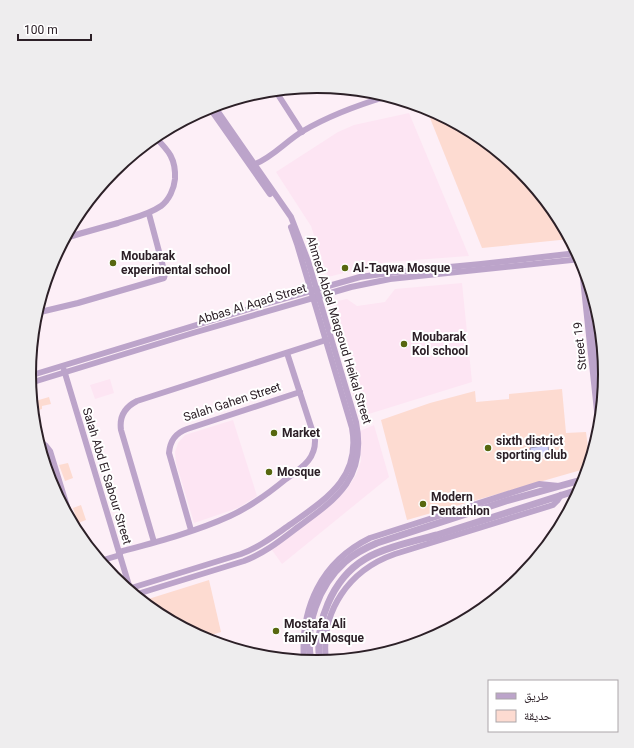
<svg xmlns="http://www.w3.org/2000/svg" width="634" height="748" viewBox="0 0 634 748" font-family="Roboto,'Noto Naskh Arabic',sans-serif">
	<style>
		.built { fill: #fde5f3 }
		.green { fill: #fddbd1 }
		.water { fill: #cecef8; stroke: #9d9ab9 }
		.lines { fill: none; stroke-linecap: round; stroke-linejoin: round }
		.minor { stroke: #bca4ca; stroke-width: 6 }
		.tertiary { stroke: #bca4ca; stroke-width: 7 }
		.poi-dot { fill: #57670f; stroke: #fff; stroke-width: 1.5 }
		.labels { text-anchor: middle; stroke-width: 4; stroke-linejoin: round; paint-order: stroke }
		.poi-label { font-size: 12px; font-weight: bold; fill: #2c2027; stroke: #fff; text-anchor: start }
		.street-label { font-size: 12px; fill: #2c2027; stroke: #fff }
		.rim { fill: none; stroke: #2c2027; stroke-width: 2 }
	</style>
	<rect width="100%" height="100%" fill="#fdeff7"/>
	<g class="built">
		<polygon points="409,113 469,256 387,262 328,277 311,226 276,172 338,132 354,125"/>
		<polygon points="462,283 472,382 359,417 329,303 347,299 357,306 385,302 395,289"/>
		<polygon points="110,379 114,393 95,399 90,385"/>
		<polygon points="233,420 257,496 238,508 194,523 176,463 175,452 178,443 185,435"/>
		<polygon points="374,425 389,477 282,564 272,550 337,499 347,489 356,475 361,461 360,431"/>
	</g>
	<g class="green">
		<polygon points="426,108 477,135 521,171 557,214 570,239 482,248"/>
		<polygon points="562,389 566,433 586,432 590,463 588,468 407,520 381,420 430,403 475,391 476,402 509,399 509,394"/>
		<polygon points="49,397 51,404 42,406 42,409 35,411 32,402"/>
		<polygon points="68,463 73,478 65,481 59,465"/>
		<polygon points="81,505 86,520 78,523 73,508"/>
		<polygon points="209,580 221,632 202,638 157,613 142,601"/>
	</g>
	<polygon class="water" points="548,445 549,455 531,458 530,448"/>
	<g class="lines">
		<g class="minor">
			<polyline points="275,90 302,132"/>
			<polyline points="209,107 270,194"/>
			<polyline points="152,139 161,132"/>
			<path d="M 255,164 C 273,157 286,141 303,131 C 330,115 358,105 388,96"/>
			<path d="M 65,238 C 82,233 100,228 118,223 C 133,218 148,215 161,206 C 169,200 174,189 175,179 C 176,159 169,151 155,137"/>
			<polyline points="581,260 599,430"/>
			<polyline points="590,286 601,410"/>
			<polyline points="36,313 78,303 164,278 165,274 149,214"/>
			<polyline points="64,370 131,592"/>
			<polyline points="29,376 262,305 360,277 397,272 481,264 577,253"/>
			<polyline points="30,383 193,333 351,287 390,279 581,259"/>
			<polyline points="38,440 46,446 50,451 73,526"/>
			<path d="M 191,530 L 169,453 C 170,441 175,433 187,429 L 300,392"/>
			<path d="M 154,542 L 121,430 C 119,416 125,407 137,401 L 326,340"/>
			<path d="M 119,552 C 156,542 195,532 230,516 C 250,507 269,493 286,479 C 301,468 316,460 315,439 L 287,353"/>
			<polyline points="100,561 120,555"/>
			<path d="M 128,589 L 241,554 C 260,547 275,535 291,524 C 326,499 361,478 352,428 L 297,244 L 291,227"/>
			<path d="M 134,595 L 244,561 C 265,553 281,540 298,527 C 338,498 367,477 356,422 L 308,261 L 291,217 L 214,106"/>
			<path d="M 304,661 C 300,608 321,562 370,538 L 539,484 L 559,486"/>
			<path d="M 326,661 C 320,611 349,570 395,554 L 553,505 L 557,501 L 561,495"/>
		</g>
		<g class="tertiary">
			<path d="M 311,661 C 304,626 318,586 345,562 C 354,554 365,548 377,543 L 506,501 L 585,479"/>
			<path d="M 320,662 C 314,624 332,579 365,559 C 383,548 415,541 437,535 C 485,520 533,504 581,489"/>
		</g>
	</g>
	<g class="poi-dot">
		<circle cx="113" cy="263" r="4"/>
		<circle cx="345" cy="268" r="4"/>
		<circle cx="404" cy="344" r="4"/>
		<circle cx="274" cy="433" r="4"/>
		<circle cx="488" cy="448" r="4"/>
		<circle cx="269" cy="472" r="4"/>
		<circle cx="423" cy="504" r="4"/>
		<circle cx="276" cy="631" r="4"/>
	</g>
	<g class="labels">
		<g class="poi-label">
			<text x="121" y="260">Moubarak<tspan x="121" dy="14">experimental school</tspan></text>
			<text x="353" y="272">Al-Taqwa Mosque</text>
			<text x="412" y="341">Moubarak<tspan x="412" dy="14">Kol school</tspan></text>
			<text x="282" y="437">Market</text>
			<text x="496" y="445">sixth district<tspan x="496" dy="14">sporting club</tspan></text>
			<text x="277" y="476">Mosque</text>
			<text x="431" y="501">Modern<tspan x="431" dy="14">Pentathlon</tspan></text>
			<text x="284" y="628">Mostafa Ali<tspan x="284" dy="14">family Mosque</tspan></text>
		</g>
		<g class="street-label">
			<text transform="translate(252 304) rotate(-17)" y="4">Abbas Al Aqad Street</text>
			<text transform="translate(339 330) rotate(73)" y="4">Ahmed Abdel Maqsoud Heikal Street</text>
			<text transform="translate(580 346) rotate(-96)" y="4">Street 19</text>
			<text transform="translate(232 402) rotate(-18)" y="4">Salah Gahen Street</text>
			<text transform="translate(107 476) rotate(73)" y="4">Salah Abd El Sabour Street</text>
		</g>
	</g>
	<path d="M0 0H634V748H0ZM36 374a281 281 0 1 1 562 0a281 281 0 1 1-562 0Z" fill="#eeedee" fill-rule="evenodd"/>
	<path class="rim" d="M36 374a281 281 0 1 1 562 0a281 281 0 1 1-562 0Z"/>
	<rect x="488" y="680" width="130" height="52" fill="#ffffff" stroke="#aba6a9"/>
	<rect x="496" y="693" width="20" height="6" fill="#bca4ca" stroke="#aba6a9"/>
	<text x="524" y="700" font-size="12" fill="#2c2027">طريق</text>
	<rect x="496" y="710" width="20" height="12" fill="#fddbd1" stroke="#aba6a9"/>
	<text x="524" y="720" font-size="12" fill="#2c2027">حديقة</text>
	<path d="M18 34v6h73v-6" fill="none" stroke="#2c2027" stroke-width="2"/>
	<text x="24" y="34" font-size="12" fill="#2c2027" stroke="#ffffff" stroke-width="3" paint-order="stroke">100 m</text>
</svg>
